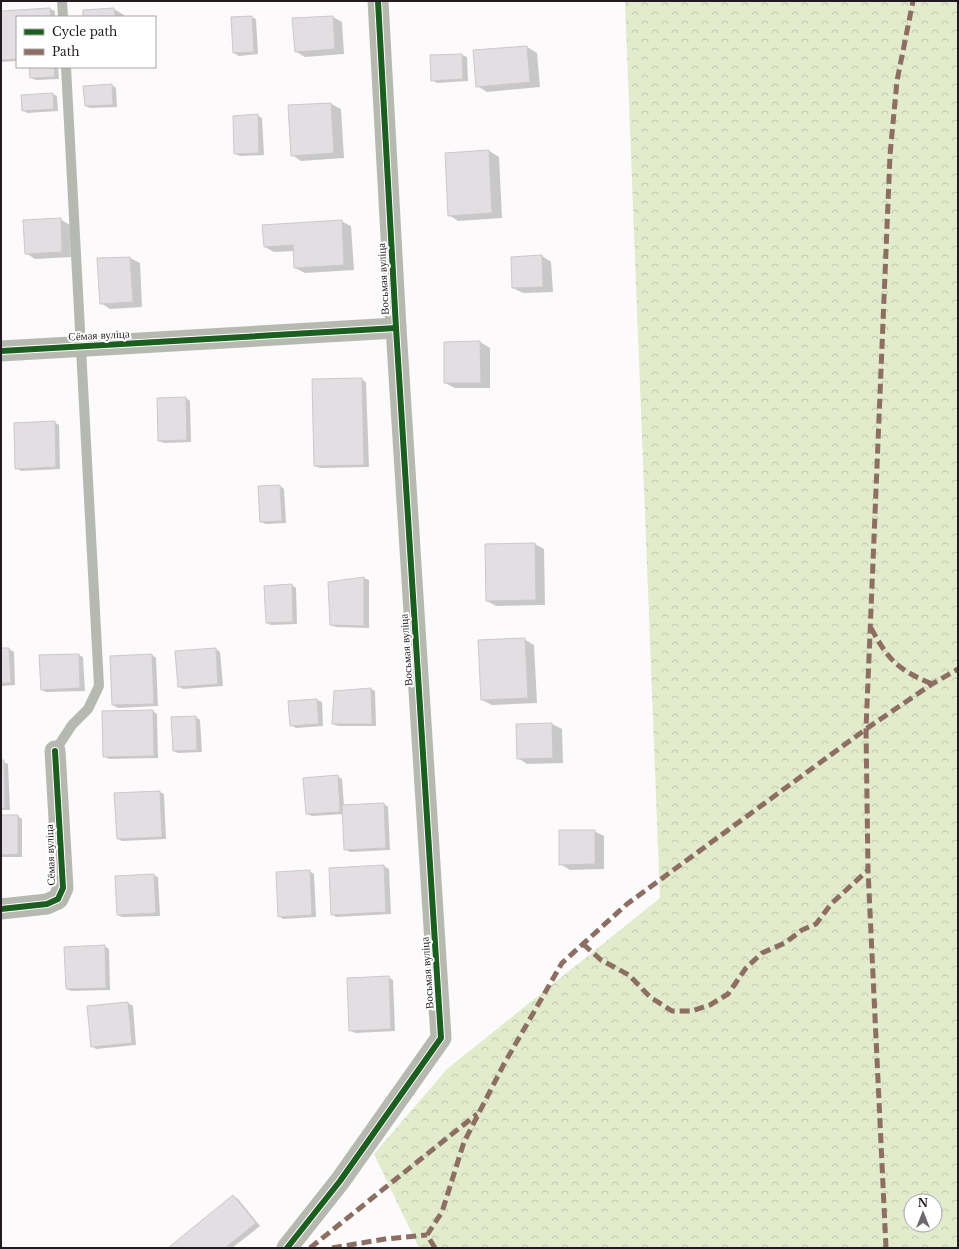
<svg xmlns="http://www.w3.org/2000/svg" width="959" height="1249" viewBox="0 0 959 1249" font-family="'Libre Baskerville',serif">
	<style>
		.forest { fill: url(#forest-crowns); fill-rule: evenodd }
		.shadow { fill: #0003 }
		.building { fill: #e3dee2; stroke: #cdc8cb }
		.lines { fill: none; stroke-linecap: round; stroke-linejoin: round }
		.service { stroke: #b6b9af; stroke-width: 10 }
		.minor { stroke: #b6b9af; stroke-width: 21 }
		.quiet { stroke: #8d6e63; stroke-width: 5; stroke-dasharray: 10 5; stroke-linecap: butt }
		.cycleway-casing { stroke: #fff; stroke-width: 8 }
		.cycleway { stroke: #1b5e20; stroke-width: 6 }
		.labels { text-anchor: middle; stroke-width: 4; stroke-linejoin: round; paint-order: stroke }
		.street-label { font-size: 11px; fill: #221a20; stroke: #fff }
	</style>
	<defs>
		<pattern id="forest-crowns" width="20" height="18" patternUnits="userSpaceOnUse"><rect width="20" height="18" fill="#e2ebcc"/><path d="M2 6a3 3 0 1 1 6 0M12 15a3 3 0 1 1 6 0" fill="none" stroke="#c2c9af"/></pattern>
	</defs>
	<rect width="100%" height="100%" fill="#fcfafb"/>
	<path class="forest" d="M 625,1 L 958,1 L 958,1248 L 419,1248 L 374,1154 L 447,1069 L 660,898 ZM 911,1201 L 935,1201 L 935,1225 L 911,1225 Z"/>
	<g class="shadow">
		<polygon points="50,9 55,11 55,17 17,17 17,61 1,62 1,12"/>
		<polygon points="114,9 124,15 124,17 84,17"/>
		<polygon points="252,17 256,19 258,54 239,56 234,53"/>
		<polygon points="333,17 342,22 344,54 305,57 295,51"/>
		<polygon points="527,47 537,53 540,87 487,92 477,86 474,51"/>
		<polygon points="462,55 467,57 468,81 437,83 432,80"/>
		<polygon points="30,67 58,67 59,79 36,80 31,78"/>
		<polygon points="112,85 116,88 117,107 90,108 86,106"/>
		<polygon points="53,94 57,96 58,111 27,113 23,110"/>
		<polygon points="331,104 341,109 344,158 301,161 292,155 289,106"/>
		<polygon points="257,115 262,118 264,155 240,156 235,154"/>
		<polygon points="489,151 499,157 502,218 458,221 449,215"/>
		<polygon points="60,219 70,225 71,257 35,259 26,253"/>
		<polygon points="341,221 351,226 354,270 305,273 295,268 294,251 274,252 265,247"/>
		<polygon points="542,256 551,262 553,292 523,293 513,288"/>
		<polygon points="130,258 140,263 142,307 110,309 101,303"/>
		<polygon points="480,342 490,348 490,388 455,388 445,383"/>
		<polygon points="361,379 366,382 369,467 320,468 315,466"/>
		<polygon points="186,398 190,401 191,442 164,443 159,441"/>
		<polygon points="54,422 59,425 60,469 21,471 16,468"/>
		<polygon points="280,486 284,489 286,523 266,524 261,522"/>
		<polygon points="535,544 544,549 545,605 496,606 487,601"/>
		<polygon points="364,578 369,580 369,628 336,627 331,625 330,583"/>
		<polygon points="292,585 296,588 297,624 271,625 267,623"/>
		<polygon points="524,639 534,645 537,703 492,705 482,700"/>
		<polygon points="1,649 9,649 14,652 15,685 1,686"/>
		<polygon points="216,649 220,652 223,686 183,689 178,686"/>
		<polygon points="79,655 83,657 85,691 46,692 42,690"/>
		<polygon points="152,655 156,658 158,706 118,708 113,705"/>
		<polygon points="371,689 375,691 376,726 338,726 333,724"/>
		<polygon points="317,700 322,702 323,726 296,728 291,725"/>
		<polygon points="153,711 157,714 158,758 109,759 104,756"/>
		<polygon points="196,717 200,720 202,752 178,753 174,751"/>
		<polygon points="552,724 562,729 563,763 527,764 518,758"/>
		<polygon points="1,761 8,764 10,810 1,810"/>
		<polygon points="337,776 342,779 344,806 384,804 388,807 390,850 350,852 345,849 344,814 312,816 307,814"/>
		<polygon points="160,792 164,794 166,839 122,841 117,838"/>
		<polygon points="1,816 18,816 22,819 22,857 1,857"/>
		<polygon points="594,831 604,836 604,869 570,870 560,864"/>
		<polygon points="384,866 389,869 391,914 336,917 332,914"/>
		<polygon points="309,871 314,874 316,917 283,919 279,916"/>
		<polygon points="153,875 158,877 160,916 122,917 118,915"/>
		<polygon points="104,946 109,949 110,990 71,991 67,989"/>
		<polygon points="388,977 393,980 395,1031 355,1033 350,1030"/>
		<polygon points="128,1003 133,1006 136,1045 96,1049 92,1046 88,1007"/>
		<polygon points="233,1196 238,1199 260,1226 232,1248 171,1248"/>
	</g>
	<g class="building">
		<polygon points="50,8 51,17 17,17 17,59 1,60 1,11"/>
		<polygon points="114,8 115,17 83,17 83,10"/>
		<polygon points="252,16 254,52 233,53 231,17"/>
		<polygon points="333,16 335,49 295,52 292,18"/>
		<polygon points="527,46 530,82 476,87 473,50"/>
		<polygon points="462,54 463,79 431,81 430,55"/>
		<polygon points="29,67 54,67 55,77 30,78"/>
		<polygon points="112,84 113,105 85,106 83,86"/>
		<polygon points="53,93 54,109 22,111 21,95"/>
		<polygon points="331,103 334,153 291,156 288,105"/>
		<polygon points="258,114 259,153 234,154 233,116"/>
		<polygon points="489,150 492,213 448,216 445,153"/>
		<polygon points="61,218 62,252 25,254 23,220"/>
		<polygon points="342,220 344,265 294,268 293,245 264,247 262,225"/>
		<polygon points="542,255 543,287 512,288 511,257"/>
		<polygon points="130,257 133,302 100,304 97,258"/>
		<polygon points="480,341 481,383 444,383 444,342"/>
		<polygon points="362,378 364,465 314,466 312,379"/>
		<polygon points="186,397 187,440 158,441 157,398"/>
		<polygon points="55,421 56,467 15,469 14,423"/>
		<polygon points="280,485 282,521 260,522 258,486"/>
		<polygon points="535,543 536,600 486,601 485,544"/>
		<polygon points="364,577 364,626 330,625 328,582"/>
		<polygon points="292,584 293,622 266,623 264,586"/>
		<polygon points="525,638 528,698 481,700 478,640"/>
		<polygon points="1,648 9,648 11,683 1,683"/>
		<polygon points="216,648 218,684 178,687 175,651"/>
		<polygon points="79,654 80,688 41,690 39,655"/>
		<polygon points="152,654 154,704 112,705 110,656"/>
		<polygon points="371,688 372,724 332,724 334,691"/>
		<polygon points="317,699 319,724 290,726 288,701"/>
		<polygon points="153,710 154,756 103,757 102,711"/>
		<polygon points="196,716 197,750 173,751 171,717"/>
		<polygon points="552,723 553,758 517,759 516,724"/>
		<polygon points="1,760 4,760 5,808 1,808"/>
		<polygon points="338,775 340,812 306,814 303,778"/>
		<polygon points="160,791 162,837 117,839 114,793"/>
		<polygon points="384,803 386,848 344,850 342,805"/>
		<polygon points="1,815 18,815 18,854 1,855"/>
		<polygon points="559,830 595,830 595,864 559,865"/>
		<polygon points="384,865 386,912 331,915 329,868"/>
		<polygon points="310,870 312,915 278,917 276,872"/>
		<polygon points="154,874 156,913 117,915 115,876"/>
		<polygon points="105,945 106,988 66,989 64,947"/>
		<polygon points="389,976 391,1029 349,1031 347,978"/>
		<polygon points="128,1002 132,1043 91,1047 87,1006"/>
		<polygon points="233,1195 256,1223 225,1248 170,1248 169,1247"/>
	</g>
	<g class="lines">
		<g class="service">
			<polyline points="62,1 63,17"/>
			<polyline points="55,751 72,725 88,709 99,686 66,67"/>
		</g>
		<g class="minor">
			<polyline points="1,351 396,328"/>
			<polyline points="1,909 47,904 58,899 63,888 55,751"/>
			<polyline points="287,1248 340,1181 441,1038 396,328 378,1"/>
		</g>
		<g class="quiet">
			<path d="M 871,628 C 889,661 897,669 932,684"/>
			<polyline points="583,944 601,960 629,975 650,997 672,1011 692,1011 710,1005 728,994 746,968 762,953 785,943 802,930 816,924 831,904 868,870"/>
			<polyline points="310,1248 477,1114"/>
			<polyline points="332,1248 385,1239 427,1235"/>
			<polyline points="435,1248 427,1235 442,1212 464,1142 504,1064 562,963 627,904 866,729 932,684 958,669"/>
			<polyline points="886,1248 868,870 866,729 890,155 897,81 913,1"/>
		</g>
		<g class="cycleway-casing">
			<g id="cycleway">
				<polyline points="1,351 396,328"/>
				<polyline points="1,909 47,904 58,899 63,888 55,751"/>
				<polyline points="287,1248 340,1181 441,1038 396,328 378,1"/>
			</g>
		</g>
		<use href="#cycleway" class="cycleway"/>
	</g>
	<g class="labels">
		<g class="street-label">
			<text transform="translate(383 279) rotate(-93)" y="4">Восьмая вуліца</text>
			<text transform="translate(99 335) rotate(-3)" y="4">Сёмая вуліца</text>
			<text transform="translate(406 650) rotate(-94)" y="4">Восьмая вуліца</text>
			<text transform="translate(50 855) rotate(-92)" y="4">Сёмая вуліца</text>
			<text transform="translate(427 973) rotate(-94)" y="4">Восьмая вуліца</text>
		</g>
	</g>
	<rect width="959" height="1249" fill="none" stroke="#221a20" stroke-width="4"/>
	<rect x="16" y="16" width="140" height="52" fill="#ffffff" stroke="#a7a3a6"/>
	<rect x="24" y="29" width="20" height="6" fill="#1b5e20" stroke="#a7a3a6"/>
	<text x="52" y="36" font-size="12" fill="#221a20">Cycle path</text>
	<rect x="24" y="49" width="20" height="6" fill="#8d6e63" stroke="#a7a3a6"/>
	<text x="52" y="56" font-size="12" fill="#221a20">Path</text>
	<g transform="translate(923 1213)"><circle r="19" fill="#ffffff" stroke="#a7a3a6"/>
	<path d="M0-3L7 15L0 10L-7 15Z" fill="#6e686d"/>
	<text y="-6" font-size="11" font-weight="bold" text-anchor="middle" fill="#221a20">N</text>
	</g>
</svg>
